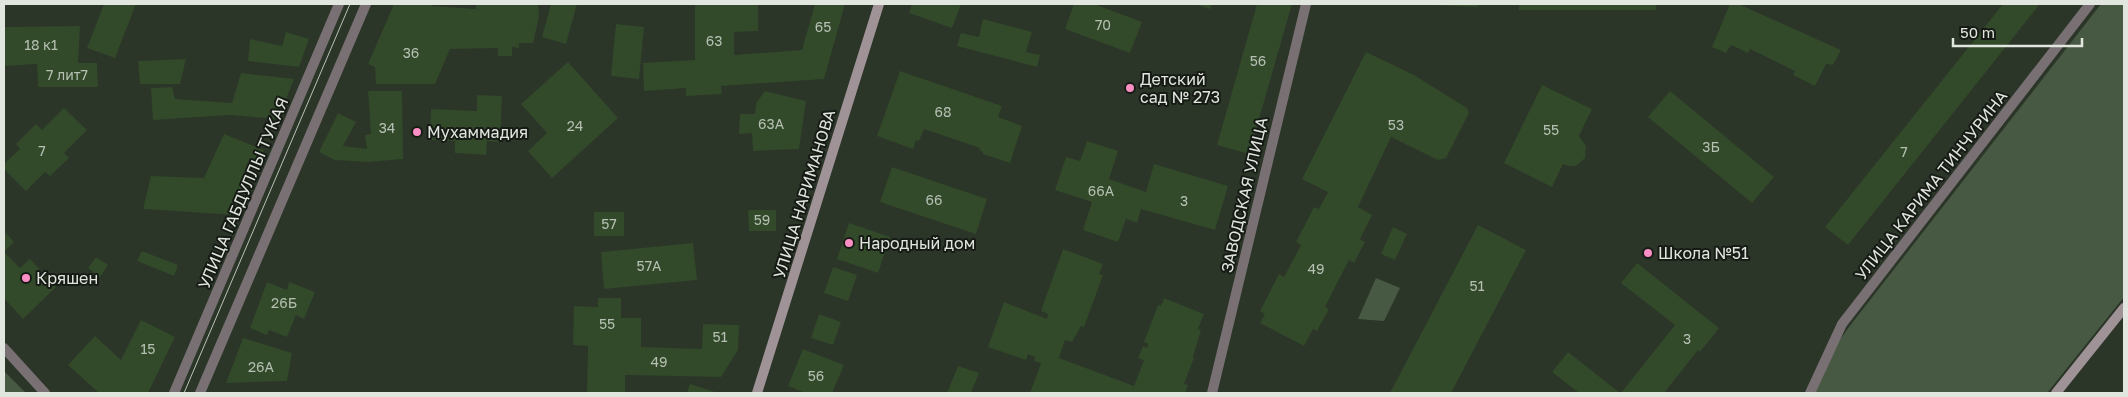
<svg xmlns="http://www.w3.org/2000/svg" width="2128" height="397" viewBox="0 0 2128 397" font-family="'Golos Text',sans-serif">
	<style>
		.green { fill: #485943 }
		.building { fill: #32492a }
		.lines { fill: none; stroke-linecap: round; stroke-linejoin: round }
		.street { stroke: #787073; stroke-width: 10 }
		.secondary { stroke: #a09398; stroke-width: 10 }
		.tram { stroke: #bcc2b9; stroke-width: 1 }
		.poi-dot { fill: #fb8fc4; stroke: #171b15; stroke-width: 2 }
		.labels { text-anchor: middle; stroke-width: 4; stroke-linejoin: round; paint-order: stroke }
		.number-label { font-size: 14px; fill: #b5c0b2 }
		.poi-label { font-size: 16px; fill: #e1e7df; stroke: #171b15; text-anchor: start }
		.street-label { font-size: 16px; fill: #e1e7df; stroke: #171b15 }
	</style>
	<rect width="100%" height="100%" fill="#2b3528"/>
	<g class="green">
		<polygon points="2101,4 2124,4 2124,297 2047,393 1813,393 1826,359 1849,327"/>
		<polygon points="1376,278 1400,288 1384,321 1358,319"/>
		<polygon points="4,371 26,393 4,393"/>
	</g>
	<g class="building">
		<polygon points="104,4 136,4 115,58 87,48"/>
		<polygon points="394,4 432,4 432,6 476,9 476,4 538,4 539,16 533,43 519,43 519,48 512,47 512,56 498,56 498,48 450,49 435,84 376,84 375,67 368,64"/>
		<polygon points="551,4 577,4 566,44 542,37"/>
		<polygon points="695,4 758,4 758,31 734,32 734,55 802,50 815,4 845,4 824,79 721,86 722,94 686,96 686,88 644,91 643,63 695,60"/>
		<polygon points="912,4 961,4 952,28 909,13"/>
		<polygon points="1074,4 1094,4 1142,22 1130,53 1065,29"/>
		<polygon points="1195,4 1212,4 1210,9"/>
		<polygon points="1257,4 1292,4 1249,154 1217,145"/>
		<polygon points="1431,4 1479,4 1478,7 1431,5"/>
		<rect x="1519" y="4" width="137" height="6"/>
		<polygon points="1730,4 1738,4 1841,50 1833,65 1826,64 1815,86 1793,75 1795,71 1750,49 1748,53 1731,45 1726,53 1712,47"/>
		<polygon points="2003,4 2040,4 1848,245 1825,227"/>
		<polygon points="983,19 1032,32 1026,52 1040,55 1037,67 957,46 961,33 979,37"/>
		<polygon points="616,24 644,27 639,79 611,76"/>
		<polygon points="80,26 78,63 97,63 98,87 38,87 37,64 4,66 4,27"/>
		<polygon points="286,32 309,39 299,67 248,61 250,39 282,46"/>
		<polygon points="1366,52 1414,75 1467,108 1469,113 1446,158 1438,160 1391,137 1358,207 1372,215 1360,239 1365,242 1354,263 1349,260 1325,307 1329,309 1317,331 1313,329 1304,346 1260,323 1265,314 1260,311 1279,274 1284,277 1301,245 1296,242 1314,207 1319,209 1328,192 1302,179"/>
		<polygon points="186,59 180,84 140,84 138,61"/>
		<polygon points="568,62 618,118 552,178 528,151 547,133 521,104"/>
		<polygon points="900,71 1002,106 998,117 1022,126 1010,163 983,154 983,152 979,150 980,148 924,129 919,141 916,140 913,149 877,136"/>
		<polygon points="241,73 294,79 278,119 230,115 153,120 151,88 172,87 175,99 232,103"/>
		<polygon points="1542,85 1592,109 1579,136 1586,146 1585,158 1576,166 1569,166 1563,164 1552,187 1504,163"/>
		<polygon points="368,91 402,91 403,159 367,162 335,160 319,152 338,113 356,122 343,146 367,149 365,135 371,134"/>
		<polygon points="765,91 806,101 799,149 753,151 752,133 739,134 740,114 755,114 756,103"/>
		<polygon points="1670,91 1774,177 1752,203 1648,117"/>
		<polygon points="477,95 502,96 500,142 487,141 486,155 455,153 455,141 430,140 431,109 477,111"/>
		<polygon points="64,108 87,130 64,153 69,158 50,176 45,172 26,191 4,169 4,164 20,149 16,144 36,124 42,130"/>
		<polygon points="224,134 264,150 236,215 143,209 151,176 204,178"/>
		<polygon points="1087,141 1118,151 1109,179 1146,192 1154,164 1228,186 1215,230 1141,209 1137,223 1126,219 1118,242 1083,230 1092,202 1055,190 1066,157 1080,161"/>
		<polygon points="892,167 987,199 976,234 880,202"/>
		<polygon points="748,210 776,210 776,231 749,231"/>
		<rect x="594" y="212" width="30" height="24"/>
		<polygon points="849,223 890,237 878,273 837,259"/>
		<polygon points="1478,225 1526,250 1451,393 1390,393"/>
		<polygon points="1393,227 1407,234 1395,260 1381,254"/>
		<polygon points="4,231 14,242 4,252 20,268 30,259 56,287 23,319 4,298"/>
		<polygon points="693,243 697,280 604,289 601,252"/>
		<polygon points="1063,249 1103,264 1099,274 1103,275 1084,327 1081,326 1072,342 1065,340 1059,358 1134,386 1144,360 1138,358 1143,346 1147,348 1148,344 1144,342 1158,305 1161,306 1164,298 1204,314 1198,329 1201,330 1193,357 1194,358 1184,384 1188,385 1185,393 1030,393 1041,363 1034,361 1035,357 1028,354 1026,360 988,347 1004,302 1047,319 1048,314 1041,311"/>
		<polygon points="142,251 178,265 174,276 137,261"/>
		<polygon points="96,257 108,265 100,277 88,268"/>
		<polygon points="1637,263 1719,328 1700,352 1698,350 1664,393 1621,393 1675,325 1621,283"/>
		<polygon points="833,267 857,275 848,301 824,293"/>
		<polygon points="267,282 287,290 289,282 315,292 304,319 296,315 287,337 269,330 267,335 250,328"/>
		<polygon points="598,298 621,298 621,318 641,318 641,347 702,349 703,324 739,325 738,350 721,377 625,375 625,393 587,393 588,346 573,345 574,306 598,307"/>
		<polygon points="819,314 841,322 833,345 811,338"/>
		<polygon points="141,320 175,337 148,393 99,393 68,365 95,336 121,360"/>
		<polygon points="243,338 292,353 287,381 226,383"/>
		<polygon points="803,349 844,365 832,393 805,393 788,386"/>
		<polygon points="1568,352 1620,393 1579,393 1552,372"/>
		<polygon points="958,366 979,373 971,393 947,393"/>
		<polygon points="690,384 718,393 687,393"/>
	</g>
	<g class="lines">
		<g class="street">
			<polyline points="4,348 45,393"/>
			<polyline points="174,393 339,4"/>
			<polyline points="200,393 366,4"/>
			<polyline points="1212,393 1306,4"/>
			<polyline points="1810,393 1842,324 2090,4"/>
		</g>
		<g class="secondary">
			<polyline points="757,393 879,4"/>
			<polyline points="2056,393 2124,308"/>
		</g>
		<polyline class="tram" points="184,393 350,4"/>
	</g>
	<g class="poi-dot">
		<circle cx="1130" cy="88" r="5"/>
		<circle cx="417" cy="132" r="5"/>
		<circle cx="849" cy="243" r="5"/>
		<circle cx="1648" cy="253" r="5"/>
		<circle cx="26" cy="278" r="5"/>
	</g>
	<g class="labels">
		<g class="number-label">
			<text x="1103" y="30">70</text>
			<text x="823" y="32">65</text>
			<text x="714" y="46">63</text>
			<text x="41" y="50">18 к1</text>
			<text x="411" y="58">36</text>
			<text x="1258" y="66">56</text>
			<text x="67" y="80">7 лит7</text>
			<text x="943" y="117">68</text>
			<text x="771" y="129">63А</text>
			<text x="1396" y="130">53</text>
			<text x="575" y="131">24</text>
			<text x="387" y="133">34</text>
			<text x="1551" y="135">55</text>
			<text x="1711" y="152">3Б</text>
			<text x="42" y="156">7</text>
			<text x="1904" y="157">7</text>
			<text x="1101" y="196">66А</text>
			<text x="934" y="205">66</text>
			<text x="1184" y="206">3</text>
			<text x="762" y="225">59</text>
			<text x="609" y="229">57</text>
			<text x="649" y="271">57А</text>
			<text x="1316" y="274">49</text>
			<text x="1477" y="291">51</text>
			<text x="284" y="308">26Б</text>
			<text x="607" y="329">55</text>
			<text x="720" y="342">51</text>
			<text x="1687" y="344">3</text>
			<text x="148" y="354">15</text>
			<text x="659" y="367">49</text>
			<text x="261" y="372">26А</text>
			<text x="816" y="381">56</text>
		</g>
		<g class="poi-label">
			<text x="1140" y="85">Детский<tspan x="1140" dy="18">сад № 273</tspan></text>
			<text x="427" y="138">Мухаммадия</text>
			<text x="859" y="249">Народный дом</text>
			<text x="1658" y="259">Школа №51</text>
			<text x="36" y="284">Кряшен</text>
		</g>
		<g class="street-label">
			<text transform="translate(1931 185) rotate(-52)" y="6">УЛИЦА КАРИМА ТИНЧУРИНА</text>
			<text transform="translate(243 193) rotate(-67)" y="6">УЛИЦА ГАБДУЛЛЫ ТУКАЯ</text>
			<text transform="translate(804 194) rotate(-73)" y="6">УЛИЦА НАРИМАНОВА</text>
			<text transform="translate(1244 195) rotate(-77)" y="6">ЗАВОДСКАЯ УЛИЦА</text>
		</g>
	</g>
	<rect width="2128" height="397" fill="none" stroke="#e1e7df" stroke-width="10"/>
	<path d="M1953 38v8h129v-8" fill="none" stroke="#e1e7df" stroke-width="2.5"/>
	<text x="1960" y="38" font-size="15" fill="#e1e7df" stroke="#171b15" stroke-width="4" paint-order="stroke">50 m</text>
</svg>
